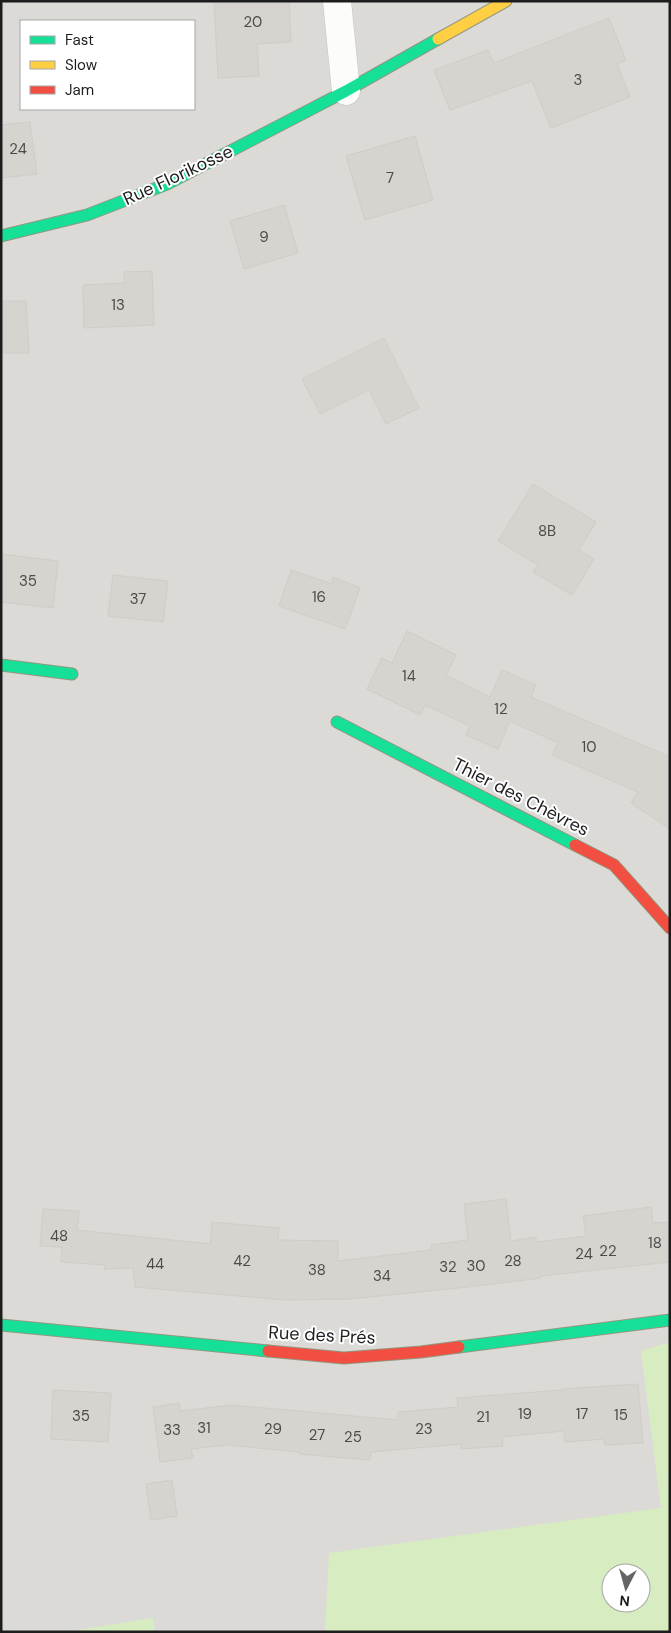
<svg xmlns="http://www.w3.org/2000/svg" width="671" height="1633" viewBox="0 0 671 1633" font-family="'DM Sans',sans-serif">
	<style>
		.residential { fill: #dbdad7; fill-rule: evenodd }
		.grass { fill: #d7edc1; fill-rule: evenodd }
		.building { fill: #d7d4d0; stroke: #d0ccc7 }
		.lines { fill: none; stroke-linecap: round; stroke-linejoin: round }
		.street-casing { stroke: #c4c4c2; stroke-width: 29 }
		.fast-casing { stroke: #93977d; stroke-width: 13 }
		.slow-casing { stroke: #93977d; stroke-width: 13 }
		.jam-casing { stroke: #93977d; stroke-width: 13 }
		.street { stroke: #fcfcfb; stroke-width: 28 }
		.fast { stroke: #16e098; stroke-width: 11 }
		.slow { stroke: #ffcf43; stroke-width: 11 }
		.jam { stroke: #f24e42; stroke-width: 11 }
		.labels { text-anchor: middle; stroke-width: 4; stroke-linejoin: round; paint-order: stroke }
		.number-label { font-size: 15px; fill: #4c4b4a }
		.street-label { font-size: 18px; fill: #1d1d1d; stroke: #fff }
	</style>
	<rect width="100%" height="100%" fill="#ecebe6"/>
	<path class="residential" d="M 1,1 L 670,1 L 670,1632 L 1,1632 ZM 21,21 L 194,21 L 194,109 L 21,109 ZM 611,1573 L 641,1573 L 641,1603 L 611,1603 Z"/>
	<g class="grass">
		<path d="M 670,1342 L 670,1632 L 325,1632 L 329,1553 L 661,1508 L 641,1351 ZM 611,1573 L 641,1573 L 641,1603 L 611,1603 Z"/>
		<polygon points="153,1618 155,1632 66,1632"/>
	</g>
	<g class="building">
		<polygon points="214,1 289,1 291,42 257,44 259,76 218,78"/>
		<polygon points="609,18 626,60 617,64 630,97 551,128 532,81 450,110 434,70 488,50 494,63"/>
		<polygon points="30,122 37,174 1,178 1,125"/>
		<polygon points="415,136 433,200 365,220 346,156"/>
		<polygon points="284,205 298,253 244,269 230,221"/>
		<polygon points="152,271 154,325 84,328 83,285 125,283 124,272"/>
		<polygon points="1,301 26,301 29,353 1,353"/>
		<polygon points="384,338 419,408 386,424 369,390 320,414 302,379"/>
		<polygon points="533,484 596,522 579,550 594,559 572,595 533,572 538,565 498,541"/>
		<polygon points="1,554 58,561 53,608 1,602"/>
		<polygon points="291,570 332,584 333,577 360,588 345,629 279,606"/>
		<polygon points="113,575 168,581 163,622 108,616"/>
		<polygon points="407,631 456,655 446,675 490,697 502,670 536,685 531,697 670,757 670,829 631,803 638,792 552,755 558,743 510,721 498,749 466,735 470,726 425,705 420,715 367,689 382,658 392,663"/>
		<polygon points="506,1199 511,1241 536,1237 536,1242 586,1236 583,1216 651,1207 653,1223 670,1222 670,1262 541,1276 541,1278 468,1287 349,1299 284,1300 135,1287 133,1268 104,1269 105,1265 61,1262 62,1247 40,1246 43,1209 79,1211 77,1230 210,1244 212,1222 279,1228 278,1240 338,1241 338,1261 431,1250 431,1245 468,1240 464,1204"/>
		<polygon points="638,1384 643,1443 605,1445 604,1439 565,1442 564,1431 502,1437 503,1446 461,1449 461,1444 371,1452 370,1460 299,1454 299,1452 227,1445 191,1449 193,1458 160,1462 153,1407 179,1403 180,1411 232,1405 398,1420 398,1412 458,1407 457,1398 562,1390 562,1389"/>
		<polygon points="53,1390 111,1393 108,1442 51,1439"/>
		<polygon points="172,1480 177,1516 151,1520 146,1484"/>
	</g>
	<g class="lines">
		<g class="street-casing">
			<polyline id="street" points="337,1 346,91"/>
		</g>
		<g class="fast-casing">
			<g id="fast">
				<polyline points="1,236 87,215 167,184 346,91 438,39"/>
				<polyline points="1,665 72,674"/>
				<polyline points="337,722 575,845"/>
				<polyline points="1,1325 268,1351"/>
				<polyline points="459,1347 670,1320"/>
			</g>
		</g>
		<g class="slow-casing">
			<polyline id="slow" points="438,39 506,1"/>
		</g>
		<g class="jam-casing">
			<g id="jam">
				<polyline points="575,845 614,865 670,928"/>
				<polyline points="268,1351 344,1358 421,1352 459,1347"/>
			</g>
		</g>
		<use href="#street" class="street"/>
		<use href="#fast" class="fast"/>
		<use href="#slow" class="slow"/>
		<use href="#jam" class="jam"/>
	</g>
	<g class="labels">
		<g class="number-label">
			<text x="253" y="27">20</text>
			<text x="578" y="85">3</text>
			<text x="18" y="154">24</text>
			<text x="390" y="183">7</text>
			<text x="264" y="242">9</text>
			<text x="118" y="310">13</text>
			<text x="547" y="536">8B</text>
			<text x="28" y="586">35</text>
			<text x="319" y="602">16</text>
			<text x="138" y="604">37</text>
			<text x="409" y="681">14</text>
			<text x="501" y="714">12</text>
			<text x="589" y="752">10</text>
			<text x="59" y="1241">48</text>
			<text x="655" y="1248">18</text>
			<text x="608" y="1256">22</text>
			<text x="584" y="1259">24</text>
			<text x="242" y="1266">42</text>
			<text x="513" y="1266">28</text>
			<text x="155" y="1269">44</text>
			<text x="476" y="1271">30</text>
			<text x="448" y="1272">32</text>
			<text x="317" y="1275">38</text>
			<text x="382" y="1281">34</text>
			<text x="525" y="1419">19</text>
			<text x="582" y="1419">17</text>
			<text x="621" y="1420">15</text>
			<text x="81" y="1421">35</text>
			<text x="483" y="1422">21</text>
			<text x="204" y="1433">31</text>
			<text x="273" y="1434">29</text>
			<text x="424" y="1434">23</text>
			<text x="172" y="1435">33</text>
			<text x="317" y="1440">27</text>
			<text x="353" y="1442">25</text>
		</g>
		<g class="street-label">
			<text transform="translate(178 175) rotate(-25)" y="6">Rue Florikosse</text>
			<text transform="translate(521 797) rotate(27)" y="6">Thier des Chèvres</text>
			<text transform="translate(322 1335) rotate(3)" y="6">Rue des Prés</text>
		</g>
	</g>
	<rect width="671" height="1633" fill="none" stroke="#1d1d1d" stroke-width="5"/>
	<rect x="20" y="20" width="175" height="90" fill="#ffffff" stroke="#a5a5a5"/>
	<rect x="30" y="36" width="25" height="8" fill="#16e098" stroke="#a5a5a5"/>
	<text x="65" y="45" font-size="15" fill="#1d1d1d">Fast</text>
	<rect x="30" y="61" width="25" height="8" fill="#ffcf43" stroke="#a5a5a5"/>
	<text x="65" y="70" font-size="15" fill="#1d1d1d">Slow</text>
	<rect x="30" y="86" width="25" height="8" fill="#f24e42" stroke="#a5a5a5"/>
	<text x="65" y="95" font-size="15" fill="#1d1d1d">Jam</text>
	<g transform="translate(626 1588) rotate(186)"><circle r="24" fill="#ffffff" stroke="#a5a5a5"/>
	<path d="M0-4L9 19L0 12L-9 19Z" fill="#656563"/>
	<text y="-8" font-size="14" font-weight="bold" text-anchor="middle" fill="#1d1d1d">N</text>
	</g>
</svg>
